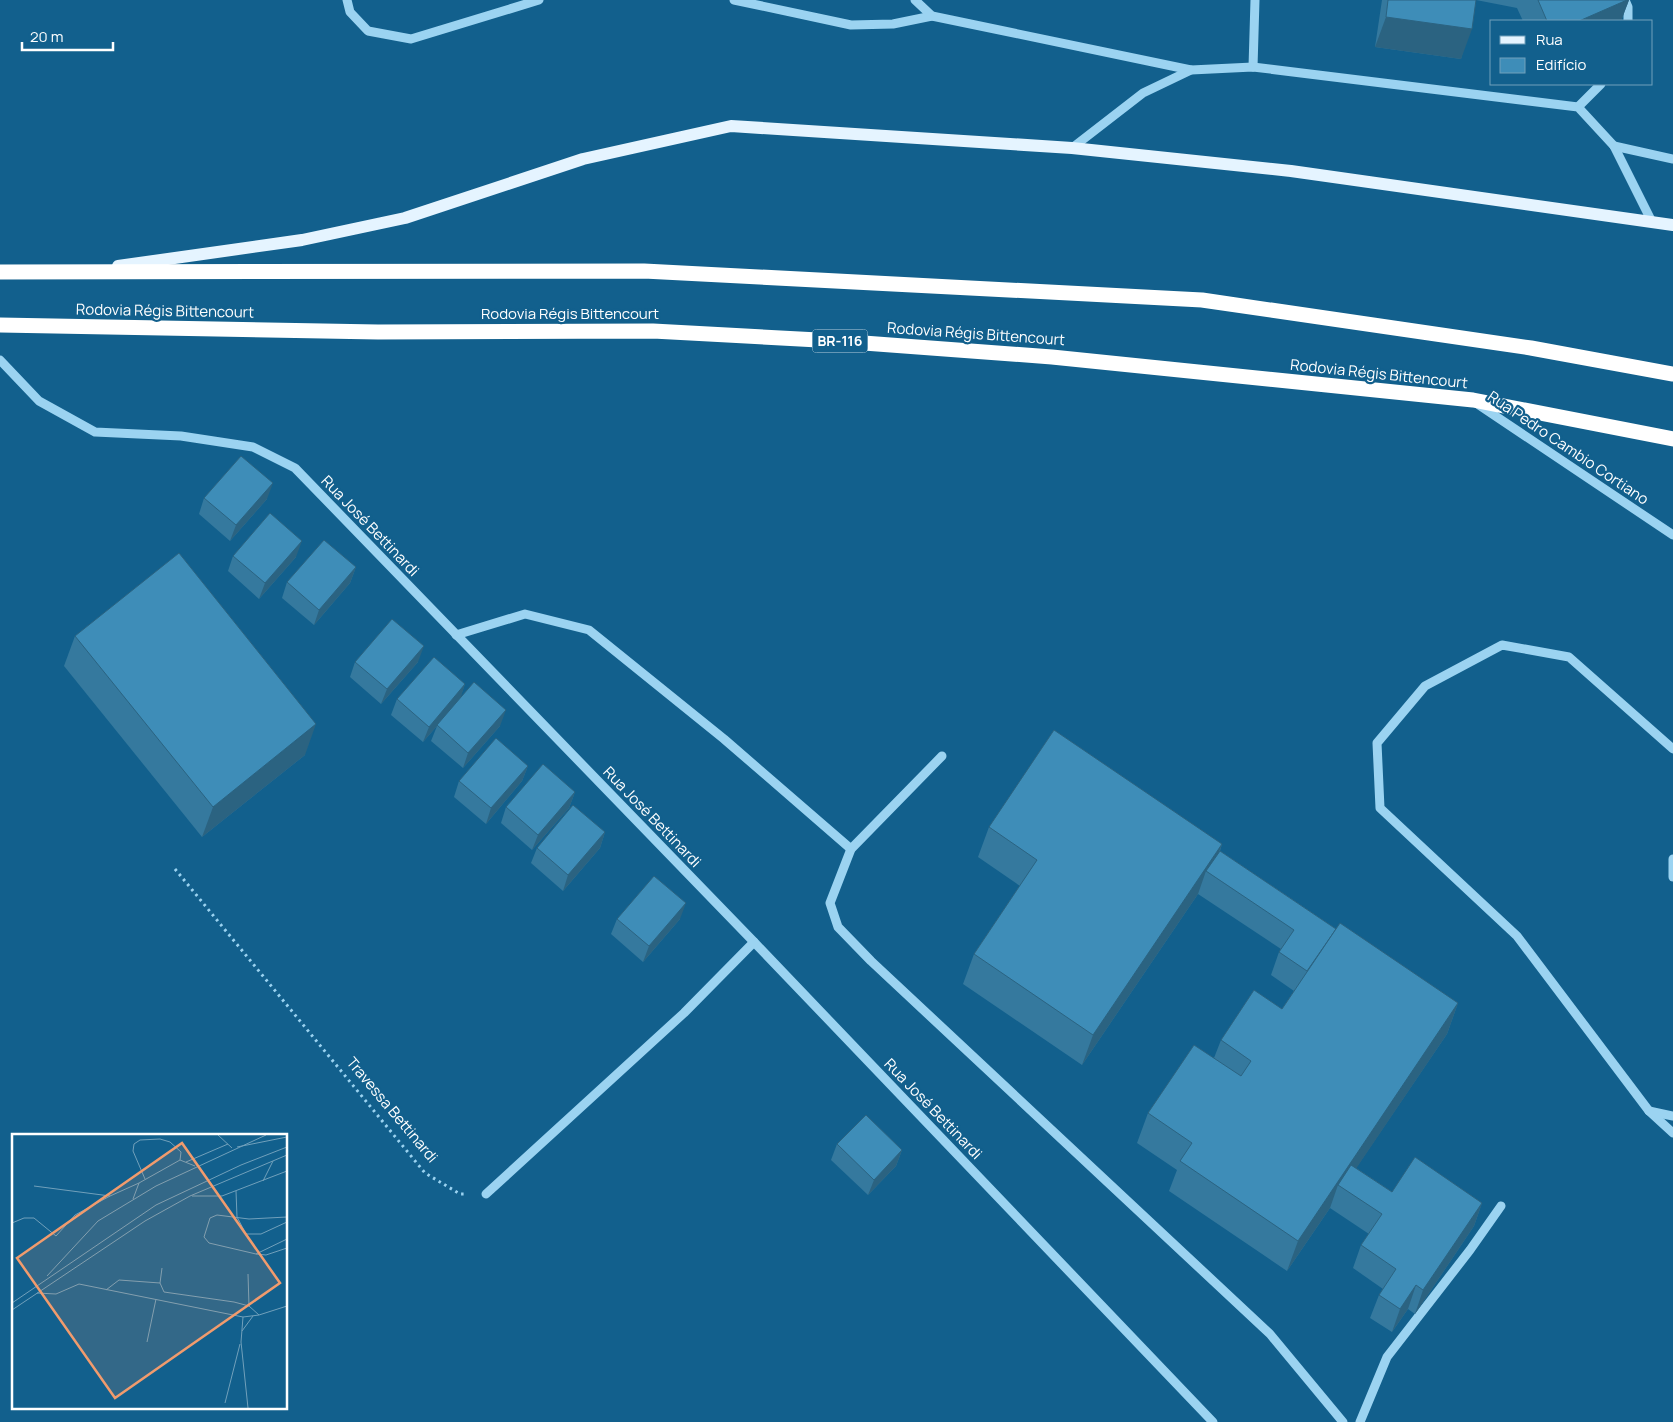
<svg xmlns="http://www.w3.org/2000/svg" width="1673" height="1422" viewBox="0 0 1673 1422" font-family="Manrope,sans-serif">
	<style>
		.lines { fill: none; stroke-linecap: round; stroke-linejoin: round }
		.path { stroke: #9bd3f1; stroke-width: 3; stroke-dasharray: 2.5 4; stroke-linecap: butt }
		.minor { stroke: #9bd3f1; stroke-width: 9 }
		.major { stroke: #e5f4ff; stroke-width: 12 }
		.highway { stroke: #fff; stroke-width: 15 }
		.wall { fill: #35799e }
		.shaded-wall { fill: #2b6381 }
		.building { fill: #3e8db8; stroke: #2b6381 }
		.labels { text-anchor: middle; stroke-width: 4.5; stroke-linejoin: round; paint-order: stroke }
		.shield { fill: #12608d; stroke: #b8cfdd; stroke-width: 1 }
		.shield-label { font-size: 14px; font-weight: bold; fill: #fff }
		.street-label { font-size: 15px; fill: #fff; stroke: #12608d }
		.inset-road { fill: none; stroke: #71a0bb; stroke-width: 1 }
		.view { fill: #f19b6d; fill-opacity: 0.15; stroke: #f19b6d; stroke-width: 2.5 }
		.inset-edge { fill: none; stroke: #fff; stroke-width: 2.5 }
	</style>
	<rect width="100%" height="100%" fill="#12608d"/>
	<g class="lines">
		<polyline class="path" points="175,869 425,1173 460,1194 467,1194"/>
		<g class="minor">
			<polyline points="347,0 350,12 368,31 411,39 539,0"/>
			<polyline points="734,0 851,25 893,24 932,16"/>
			<polyline points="915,0 932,16 1191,70"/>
			<polyline points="1625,0 1628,7 1628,21"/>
			<polyline points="1253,67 1255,0"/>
			<polyline points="1578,107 1601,84"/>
			<polyline points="1614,146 1673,159"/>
			<polyline points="1072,148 1143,93 1191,70 1253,67 1578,107 1614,146 1652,222"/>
			<polyline points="0,360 39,401 95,432 181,436 253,447 295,468 754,942 1213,1422"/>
			<polyline points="1479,405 1673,535"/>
			<polyline points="456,635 525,614 589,630 724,739 851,849"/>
			<polyline points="1673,749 1569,657 1502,645 1425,686 1377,743 1380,808 1517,936 1649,1111 1673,1133"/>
			<polyline points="942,756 851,849 830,903 838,927 871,961 1270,1334 1343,1422"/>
			<polyline points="1673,859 1673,877"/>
			<polyline points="1649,1111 1673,1116"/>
			<polyline points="486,1194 684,1013 754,942"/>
			<polyline points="1360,1422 1387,1357 1470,1250 1501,1206"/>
		</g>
		<polyline class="major" points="118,266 302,240 405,218 583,159 731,126 1072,148 1291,171 1673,225"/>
		<g class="highway">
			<polyline points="0,272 644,271 1202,300 1531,348 1673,374"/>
			<polyline points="0,325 378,332 653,331 837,341 1052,357 1473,400 1673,439"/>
		</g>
	</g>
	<g class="wall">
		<polygon points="1382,0 1629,0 1621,21 1523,21 1517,8 1476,0 1461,59 1375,47"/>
		<polygon points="204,498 267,499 230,541 199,514"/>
		<polygon points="233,556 296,557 259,599 228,571"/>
		<polygon points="356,567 350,583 314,625 282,598 287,582"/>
		<polygon points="75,636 305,755 202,837 64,666"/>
		<polygon points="355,662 418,662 381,704 350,677"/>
		<polygon points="465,684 460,698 500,726 463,768 431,741 437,726 423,742 391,715 397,699"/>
		<polygon points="528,766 522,781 486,824 454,797 459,781"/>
		<polygon points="575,792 569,808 532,850 501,823 506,807"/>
		<polygon points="989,827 1222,844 1220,851 1336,929 1458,1003 1447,1034 1356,1168 1392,1192 1482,1203 1474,1226 1415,1314 1408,1309 1392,1332 1370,1318 1379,1295 1383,1289 1353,1268 1361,1245 1369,1234 1330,1208 1287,1271 1169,1191 1177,1170 1137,1143 1148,1113 1214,1058 1221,1040 1282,1009 1294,991 1271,975 1279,952 1281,949 1198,894 1082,1065 963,984 974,954 1020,886 978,857"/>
		<polygon points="605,832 600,848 563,891 531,863 537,848"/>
		<polygon points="617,919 680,919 643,962 611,934"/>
		<polygon points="837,1144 902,1150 896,1166 868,1195 831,1160"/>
	</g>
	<g class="shaded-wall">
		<polygon points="1627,0 1629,0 1621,21 1579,21"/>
		<polygon points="1386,17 1472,29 1461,59 1375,47"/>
		<polygon points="273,483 267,499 230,541 236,525"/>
		<polygon points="302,541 296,557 259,599 265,583"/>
		<polygon points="356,567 350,583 314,625 319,610"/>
		<polygon points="424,646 418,662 381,704 387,689"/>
		<polygon points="465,684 460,700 423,742 429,727"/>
		<polygon points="506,710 500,726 463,768 468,753"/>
		<polygon points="316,724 305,755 202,837 213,807"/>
		<polygon points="528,766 522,781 486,824 491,808"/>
		<polygon points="575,792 569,808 532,850 538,835"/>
		<polygon points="605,832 600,848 563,891 568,875"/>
		<polygon points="1222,844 1211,874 1206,871 1198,894 1082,1065 1093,1035"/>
		<polygon points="686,903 680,919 643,962 649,946"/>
		<polygon points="1458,1003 1447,1034 1343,1188 1338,1185 1330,1208 1287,1271 1298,1241"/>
		<polygon points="902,1150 896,1166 868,1195 874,1180"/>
		<polygon points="1482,1203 1474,1226 1415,1314 1423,1290"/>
		<polygon points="1416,1285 1408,1309 1392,1332 1400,1309"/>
	</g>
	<g class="building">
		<polygon points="1388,0 1476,0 1472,29 1386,17"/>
		<polygon points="1538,0 1627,0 1579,21 1547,21"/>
		<polygon points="241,456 273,483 236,525 204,498"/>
		<polygon points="270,513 302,541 265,583 233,556"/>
		<polygon points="324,540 356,567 319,610 287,582"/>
		<polygon points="179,553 316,724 213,807 75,636"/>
		<polygon points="392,619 424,646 387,689 355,662"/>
		<polygon points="434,657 465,684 429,727 397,699"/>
		<polygon points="474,682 506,710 468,753 437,725"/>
		<polygon points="1054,730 1222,844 1093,1035 974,954 1037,860 989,827"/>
		<polygon points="496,738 528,766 491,808 459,781"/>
		<polygon points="543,764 575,792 538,835 506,807"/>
		<polygon points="573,805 605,832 568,875 537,848"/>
		<polygon points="1220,851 1336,929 1307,971 1279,952 1294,930 1206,871"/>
		<polygon points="654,876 686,903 649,946 617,919"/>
		<polygon points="1340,923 1458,1003 1298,1241 1180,1161 1192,1143 1148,1113 1194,1045 1241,1076 1251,1061 1221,1040 1254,990 1282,1009"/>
		<polygon points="866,1115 902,1150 874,1180 837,1144"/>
		<polygon points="1415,1157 1482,1203 1423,1290 1416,1285 1400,1309 1379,1295 1396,1269 1361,1245 1382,1214 1338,1185 1351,1165 1392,1192"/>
	</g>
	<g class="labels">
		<rect class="shield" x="812.5" y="329.5" width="55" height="23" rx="4"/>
		<g class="shield-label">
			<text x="840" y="346">BR-116</text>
		</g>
		<g class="street-label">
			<text transform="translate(165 311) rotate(1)" y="5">Rodovia Régis Bittencourt</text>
			<text x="570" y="319">Rodovia Régis Bittencourt</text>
			<text transform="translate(976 334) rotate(4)" y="5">Rodovia Régis Bittencourt</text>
			<text transform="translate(1379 374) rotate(6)" y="5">Rodovia Régis Bittencourt</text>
			<text transform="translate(1568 448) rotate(34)" y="5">Rua Pedro Cambio Cortiano</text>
			<text transform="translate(370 526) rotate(46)" y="5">Rua José Bettinardi</text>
			<text transform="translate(652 817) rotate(46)" y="5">Rua José Bettinardi</text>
			<text transform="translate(933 1109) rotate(46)" y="5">Rua José Bettinardi</text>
			<text transform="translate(392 1110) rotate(50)" y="5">Travessa Bettinardi</text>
		</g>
	</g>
	<g transform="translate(12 1134)">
		<rect width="275" height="275" fill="#12608d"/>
		<path class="inset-road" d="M 206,1 L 220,14M 225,13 L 275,3M 174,28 L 216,10M 133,45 L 121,17 L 122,10 L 128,6 L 148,5 L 158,8 L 169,18 L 168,26M 251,47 L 261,27M 22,52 L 98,62 L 127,49M 224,57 L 225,83 L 234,100 L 249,100 L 275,88M 180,62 L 210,62 L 275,37M 121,65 L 127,49 L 168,26 L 183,32M 275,83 L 237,85 L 205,81 L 198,84 L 192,103 L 197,109 L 244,120 L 254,121 L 275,114M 0,89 L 12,84 L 22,84 L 44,102 L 63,81 L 98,62M 244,120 L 275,105M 150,134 L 148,149 L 152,158 L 222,168 L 237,172 L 247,181M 236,140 L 237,172M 35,142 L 86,87 L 144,52 L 254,1M 94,156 L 107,146 L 148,149M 25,159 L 44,160 L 67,150 L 231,183 L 247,181 L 275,172M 0,169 L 144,71 L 229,31 L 275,13M 0,176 L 133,87 L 178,62 L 275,21M 231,183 L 229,208 L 236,274M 230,197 L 241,182M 135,208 L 144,165M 213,269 L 228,210"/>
		<path class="view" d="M 170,9 L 268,149 L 103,264 L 5,124 Z"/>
		<rect width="275" height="275" class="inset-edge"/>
	</g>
	<rect x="1490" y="20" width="162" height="65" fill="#12608d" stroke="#71a0bb"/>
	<rect x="1500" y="36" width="25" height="8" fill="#e5f4ff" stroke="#71a0bb"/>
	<text x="1536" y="45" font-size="15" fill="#ffffff">Rua</text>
	<rect x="1500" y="58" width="25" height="15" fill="#3e8db8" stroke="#71a0bb"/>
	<text x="1536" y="70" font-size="15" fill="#ffffff">Edifício</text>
	<path d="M22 42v8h91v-8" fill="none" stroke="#ffffff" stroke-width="2.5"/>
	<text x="30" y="42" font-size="15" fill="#ffffff" stroke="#12608d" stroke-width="4" paint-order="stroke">20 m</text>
</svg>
